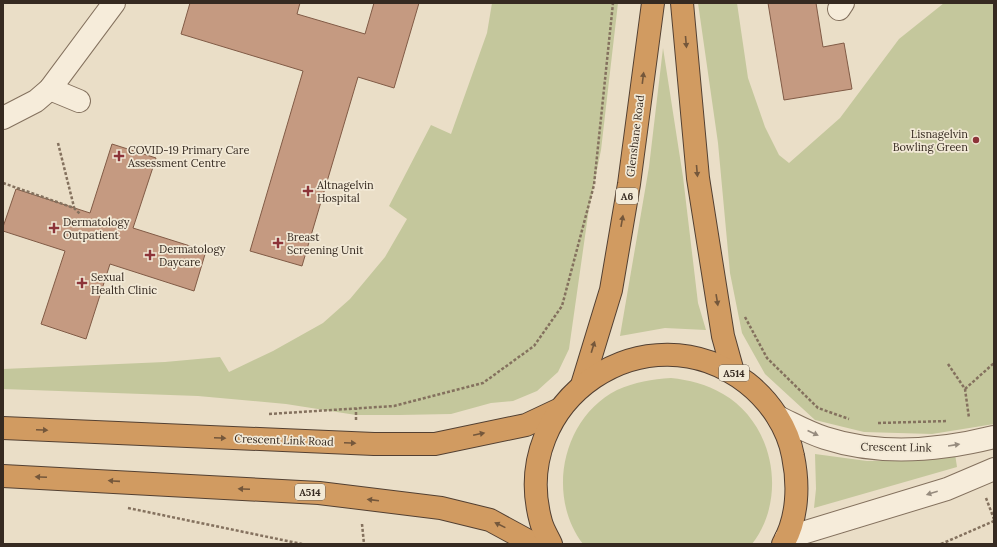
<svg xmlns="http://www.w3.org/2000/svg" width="997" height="547" viewBox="0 0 997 547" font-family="Lora,serif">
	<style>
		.green { fill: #c4c79c }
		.building { fill: #c59a81; stroke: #815b46 }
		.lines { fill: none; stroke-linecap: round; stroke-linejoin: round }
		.minor-casing { stroke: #84715e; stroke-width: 24 }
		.highway-casing { stroke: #534032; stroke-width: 24 }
		.path { stroke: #84715e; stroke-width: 2.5; stroke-dasharray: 3 2; stroke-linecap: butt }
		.minor { stroke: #f6ecda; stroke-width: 22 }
		.highway { stroke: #d19b61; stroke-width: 22 }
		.oneway { fill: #74573b }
		.oneway2 { fill: #968b7e }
		.poi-dot { fill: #8d3439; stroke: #f2e9d6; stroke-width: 1.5 }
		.labels { text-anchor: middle; stroke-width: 3.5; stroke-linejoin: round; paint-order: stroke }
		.shield { fill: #f2e9d6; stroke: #6e6357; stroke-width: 1 }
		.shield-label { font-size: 10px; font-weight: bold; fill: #362a21 }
		.poi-label { font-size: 11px; fill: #362a21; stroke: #f2e9d6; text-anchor: start }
		.street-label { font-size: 11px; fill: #362a21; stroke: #f2e9d6 }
	</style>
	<rect width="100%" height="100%" fill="#eadec7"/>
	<g class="green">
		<polygon points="492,3 618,3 601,150 589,208 569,349 558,372 537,391 513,401 491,403 451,414 399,415 356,415 286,404 198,396 3,389 3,369 165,362 220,357 229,372 273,351 323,323 350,299 385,257 407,219 389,206 431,125 451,134 487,33"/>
		<polygon points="698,3 737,3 748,78 765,127 779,155 789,163 840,118 899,39 944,3 994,3 994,424 932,434 864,432 815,420 765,374 742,333 730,273 718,143"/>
		<polygon points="663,48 683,177 698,303 706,330 665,328 620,336 649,167"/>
		<path d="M 671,378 C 689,380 706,384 723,394 C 774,423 788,498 752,544 L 583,544 C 546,496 562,418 617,390 C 635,382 652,379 671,378 Z"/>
		<polygon points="815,454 867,461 909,460 955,454 957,467 814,508 816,489"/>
	</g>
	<g class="building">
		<polygon points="190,3 300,3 297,14 365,34 374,3 419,3 394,88 358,77 302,266 250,251 303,71 181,34"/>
		<polygon points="768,3 816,3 823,47 844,43 852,89 784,100"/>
		<polygon points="112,144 156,158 133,228 206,251 194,291 110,264 86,339 41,324 65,251 3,231 3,227 16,189 90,213"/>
	</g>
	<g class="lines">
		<g class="minor-casing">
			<g id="minor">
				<polyline points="839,9 843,3"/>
				<polyline points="50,89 79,101"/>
				<polyline points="3,118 36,101 50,89 114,3"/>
				<path d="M 778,417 C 793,424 809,433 825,438 C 880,456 938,451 994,437"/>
				<polyline points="786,538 947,489 994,469"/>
			</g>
		</g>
		<g class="highway-casing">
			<g id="highway">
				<polyline points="682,3 698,178 723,336 733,372"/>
				<polyline points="582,385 611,290 629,184 653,3"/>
				<polyline points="3,428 374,444 435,444 526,425 560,409"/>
				<polyline points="3,476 319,493 441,508 490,520 534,544"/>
				<path d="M 551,544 C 548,537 543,530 541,522 C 507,400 647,305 747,383 C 770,401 788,428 793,456 C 799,485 798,518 783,544"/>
			</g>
		</g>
		<g class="path">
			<polyline points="58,143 74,207"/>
			<polyline points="3,183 74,208 80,214"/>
			<polyline points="745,317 767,358 818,408 849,419"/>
			<polyline points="948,364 965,389 969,418"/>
			<polyline points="965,389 994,363"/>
			<polyline points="269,414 394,406 483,383 534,346 562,306 594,185 613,3"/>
			<polyline points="356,420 356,408"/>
			<polyline points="878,423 948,421"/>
			<polyline points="986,498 994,519"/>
			<polyline points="128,508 302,544"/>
			<polyline points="362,524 364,544"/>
			<polyline points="941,544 994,521"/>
		</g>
		<use href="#minor" class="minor"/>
		<use href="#highway" class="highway"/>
	</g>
	<defs><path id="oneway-solid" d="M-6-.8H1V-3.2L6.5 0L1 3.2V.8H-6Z"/></defs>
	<g class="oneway">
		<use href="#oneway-solid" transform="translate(686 42) rotate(85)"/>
		<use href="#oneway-solid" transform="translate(643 78) rotate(-83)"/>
		<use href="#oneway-solid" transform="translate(697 171) rotate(85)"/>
		<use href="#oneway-solid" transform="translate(622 221) rotate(-80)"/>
		<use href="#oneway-solid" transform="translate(717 300) rotate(81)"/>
		<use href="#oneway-solid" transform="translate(593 347) rotate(-73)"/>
		<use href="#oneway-solid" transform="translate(42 430) rotate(3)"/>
		<use href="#oneway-solid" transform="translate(479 434) rotate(-12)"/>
		<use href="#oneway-solid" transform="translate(220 438) rotate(2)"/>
		<use href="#oneway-solid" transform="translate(350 443) rotate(2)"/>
		<use href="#oneway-solid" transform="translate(41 477) rotate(-177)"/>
		<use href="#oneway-solid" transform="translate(114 481) rotate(-176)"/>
		<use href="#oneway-solid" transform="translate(244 489) rotate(-177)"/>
		<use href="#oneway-solid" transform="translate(373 500) rotate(-173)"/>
		<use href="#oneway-solid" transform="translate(500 525) rotate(-154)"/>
	</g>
	<g class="oneway2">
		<use href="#oneway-solid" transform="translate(813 433) rotate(25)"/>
		<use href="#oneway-solid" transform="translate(954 445) rotate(-9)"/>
		<use href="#oneway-solid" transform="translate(932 493) rotate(163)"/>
	</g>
	<g class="poi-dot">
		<circle cx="976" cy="140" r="4"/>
		<path d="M117 150h4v4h4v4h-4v4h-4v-4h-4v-4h4z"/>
		<path d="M306 185h4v4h4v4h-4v4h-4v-4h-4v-4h4z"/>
		<path d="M52 222h4v4h4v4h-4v4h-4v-4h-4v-4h4z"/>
		<path d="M276 237h4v4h4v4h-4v4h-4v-4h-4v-4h4z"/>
		<path d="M148 249h4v4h4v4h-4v4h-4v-4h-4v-4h4z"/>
		<path d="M80 277h4v4h4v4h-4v4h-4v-4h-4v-4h4z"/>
	</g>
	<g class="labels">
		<g class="shield">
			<rect x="616" y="188" width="22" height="16" rx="3"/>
			<rect x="719" y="365" width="30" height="16" rx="3"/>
			<rect x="295" y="484" width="30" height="16" rx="3"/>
		</g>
		<g class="shield-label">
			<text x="627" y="200">A6</text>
			<text x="734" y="377">A514</text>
			<text x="310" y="496">A514</text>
		</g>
		<g class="poi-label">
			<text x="968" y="138" text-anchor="end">Lisnagelvin<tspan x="968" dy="13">Bowling Green</tspan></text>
			<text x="128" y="154">COVID-19 Primary Care<tspan x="128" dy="13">Assessment Centre</tspan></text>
			<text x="317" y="189">Altnagelvin<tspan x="317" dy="13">Hospital</tspan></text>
			<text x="63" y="226">Dermatology<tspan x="63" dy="13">Outpatient</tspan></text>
			<text x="287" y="241">Breast<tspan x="287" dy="13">Screening Unit</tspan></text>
			<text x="159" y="253">Dermatology<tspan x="159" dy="13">Daycare</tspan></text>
			<text x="91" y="281">Sexual<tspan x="91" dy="13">Health Clinic</tspan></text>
		</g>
		<g class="street-label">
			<text transform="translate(635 136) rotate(-83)" y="4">Glenshane Road</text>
			<text transform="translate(284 440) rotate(2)" y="4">Crescent Link Road</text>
			<text transform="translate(896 447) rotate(1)" y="4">Crescent Link</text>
		</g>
	</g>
	<rect width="997" height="547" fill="none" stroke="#362a21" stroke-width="8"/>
</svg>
